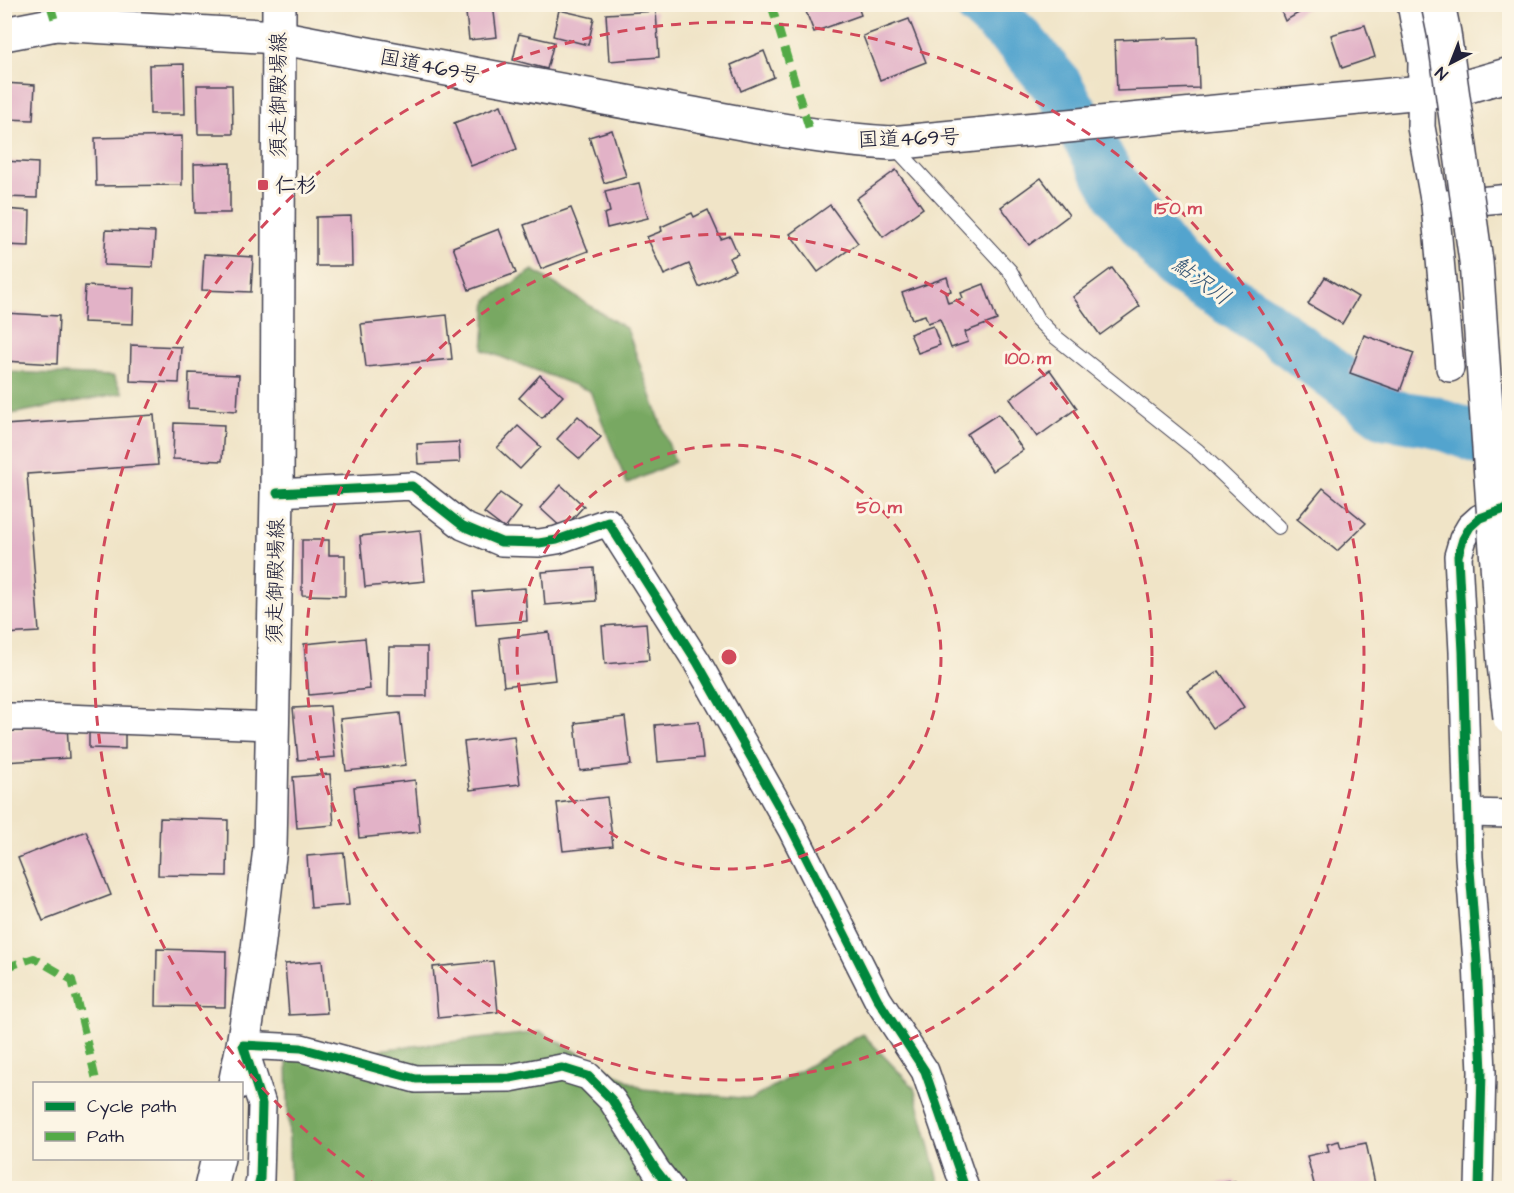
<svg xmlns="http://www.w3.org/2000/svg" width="1514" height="1193" viewBox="0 0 1514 1193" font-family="'Architects Daughter','Klee One',sans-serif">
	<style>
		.forest { fill: #78a862; stroke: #4d654e; stroke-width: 1.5 }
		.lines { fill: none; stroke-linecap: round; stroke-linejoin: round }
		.river { stroke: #53a4ce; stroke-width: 51 }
		.building { fill: #e2b2c7 }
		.service-casing { stroke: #413f50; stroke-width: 16 }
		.minor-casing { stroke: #413f50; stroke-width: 30 }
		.tertiary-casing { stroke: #413f50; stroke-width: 36 }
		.secondary-casing { stroke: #413f50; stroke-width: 36 }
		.trunk-casing { stroke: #413f50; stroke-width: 36 }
		.service { stroke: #fff; stroke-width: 14 }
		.minor { stroke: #fff; stroke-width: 27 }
		.tertiary { stroke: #fff; stroke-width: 33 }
		.secondary { stroke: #fff; stroke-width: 33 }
		.trunk { stroke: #fff; stroke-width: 33 }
		.motorway-bridge-casing { stroke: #413f50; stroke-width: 36; stroke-linecap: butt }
		.motorway-bridge { stroke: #fff; stroke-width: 33 }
		.quiet { stroke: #53aa46; stroke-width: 8; stroke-dasharray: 15 8; stroke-linecap: butt }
		.cycleway-casing { stroke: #fcf5e5; stroke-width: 13 }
		.cycleway { stroke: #00873e; stroke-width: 9 }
		.ring { fill: none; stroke: #d1495b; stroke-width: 3; stroke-dasharray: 10 8 }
		.poi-dot { fill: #d1495b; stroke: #fcf5e5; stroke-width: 2 }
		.labels { text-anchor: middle; stroke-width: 6; stroke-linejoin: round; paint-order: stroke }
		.street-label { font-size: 21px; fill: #22223b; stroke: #fcf5e5 }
		.poi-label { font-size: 21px; font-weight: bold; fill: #22223b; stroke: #fcf5e5; text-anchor: start }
		.water-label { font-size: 22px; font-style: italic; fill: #365676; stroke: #fcf5e5 }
		.centre { fill: #d1495b; stroke: #fcf5e5; stroke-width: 3 }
		.ring-label { font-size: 18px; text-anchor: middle; font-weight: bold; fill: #d1495b; stroke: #fcf5e5; stroke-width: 6; stroke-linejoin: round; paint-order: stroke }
	</style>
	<rect width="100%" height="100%" fill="#fcf5e5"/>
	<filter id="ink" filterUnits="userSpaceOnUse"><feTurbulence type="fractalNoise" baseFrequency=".0167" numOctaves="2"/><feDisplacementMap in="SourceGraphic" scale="12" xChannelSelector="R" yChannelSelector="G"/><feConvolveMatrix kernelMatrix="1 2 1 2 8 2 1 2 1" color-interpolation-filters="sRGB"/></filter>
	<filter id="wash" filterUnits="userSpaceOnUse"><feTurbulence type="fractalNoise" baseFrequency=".008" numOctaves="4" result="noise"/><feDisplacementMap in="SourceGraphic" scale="24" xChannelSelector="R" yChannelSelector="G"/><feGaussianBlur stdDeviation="1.35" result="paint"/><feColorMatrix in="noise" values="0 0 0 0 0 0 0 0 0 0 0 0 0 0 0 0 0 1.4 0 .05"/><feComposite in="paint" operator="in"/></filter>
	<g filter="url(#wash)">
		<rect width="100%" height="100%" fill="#f0e4c7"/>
		<g class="forest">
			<polygon points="533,270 627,329 675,462 627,484 590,391 483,350 487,300"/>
			<polygon points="5,372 113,376 123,393 5,415"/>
			<polygon points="541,1032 643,1089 752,1099 863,1034 914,1088 941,1188 290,1188 287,1060"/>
		</g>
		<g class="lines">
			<polyline class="river" points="980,4 1019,40 1057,85 1121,197 1176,266 1259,319 1385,414 1432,421 1510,450"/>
		</g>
		<g id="blocks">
			<g class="building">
				<polygon points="465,4 493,4 497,37 469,40"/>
				<polygon points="803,4 857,4 861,15 814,32"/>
				<polygon points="1278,4 1314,4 1285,21"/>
				<polygon points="559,10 594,18 588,45 553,36"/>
				<polygon points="656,11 659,57 609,61 606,14"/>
				<polygon points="909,19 926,62 880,80 863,36"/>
				<polygon points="1365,25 1375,57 1342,68 1331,35"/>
				<polygon points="519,34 554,42 547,69 513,60"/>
				<polygon points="1197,37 1199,88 1117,91 1115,40"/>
				<polygon points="764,51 774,77 741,91 731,65"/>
				<polygon points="184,64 185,114 150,114 149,65"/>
				<polygon points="4,83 35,85 33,120 4,119"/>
				<polygon points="197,85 232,85 233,134 198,134"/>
				<polygon points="501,105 517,149 471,166 454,123"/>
				<polygon points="612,130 626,176 604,183 589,137"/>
				<polygon points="182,136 182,185 96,186 95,138"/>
				<polygon points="4,161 38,163 37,198 4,197"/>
				<polygon points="230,163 230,213 195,213 194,164"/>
				<polygon points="896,170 923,208 883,237 856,199"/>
				<polygon points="1041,178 1069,215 1029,245 1001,207"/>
				<polygon points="639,183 648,218 607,228 604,214 610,212 605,191"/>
				<polygon points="830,205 858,243 818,272 790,234"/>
				<polygon points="571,208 588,251 541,269 524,225"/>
				<polygon points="4,209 30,211 29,246 4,245"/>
				<polygon points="708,210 721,239 730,236 738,254 729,258 735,270 699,287 689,264 664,275 647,237 662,231 661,227 692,213 694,217"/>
				<polygon points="351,216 352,266 316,266 316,217"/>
				<polygon points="499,229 516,273 469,290 453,247"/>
				<polygon points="106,230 155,232 153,267 104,265"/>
				<polygon points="204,254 253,257 251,292 202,290"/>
				<polygon points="1112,268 1140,306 1100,335 1073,297"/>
				<polygon points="947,277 951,291 945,293 948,303 963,298 961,293 984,284 997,320 965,332 968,342 951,348 940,319 928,323 925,315 912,319 902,293"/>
				<polygon points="1325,277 1358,297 1342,324 1308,304"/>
				<polygon points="85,286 134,288 133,324 83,322"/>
				<polygon points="4,313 59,316 57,364 4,361"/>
				<polygon points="447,315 452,359 366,367 361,324"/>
				<polygon points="933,326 940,345 918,353 910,334"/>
				<polygon points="1364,335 1414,353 1400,391 1350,373"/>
				<polygon points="131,345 181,347 179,383 130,381"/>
				<polygon points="1050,370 1077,408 1037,437 1010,399"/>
				<polygon points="189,373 239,375 237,411 188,408"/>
				<polygon points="540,375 563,396 542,418 519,398"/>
				<polygon points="998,414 1023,450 992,471 967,434"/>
				<polygon points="154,415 158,465 27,474 39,632 4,634 4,425"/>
				<polygon points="578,416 601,437 580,459 557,439"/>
				<polygon points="174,423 224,425 222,461 173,459"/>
				<polygon points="518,426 541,447 520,469 497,448"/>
				<polygon points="459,442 460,462 418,464 417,444"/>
				<polygon points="561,485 584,506 563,529 540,508"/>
				<polygon points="1323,488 1366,523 1337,551 1297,519"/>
				<polygon points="500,493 521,508 505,529 484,513"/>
				<polygon points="420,530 425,581 365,587 360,536"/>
				<polygon points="302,540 329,540 329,555 345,555 345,596 302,595"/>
				<polygon points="594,568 596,601 545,605 542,572"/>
				<polygon points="525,588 527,621 476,625 473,592"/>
				<polygon points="646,623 649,660 605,664 602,626"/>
				<polygon points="549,632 555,680 504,686 499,638"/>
				<polygon points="365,638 370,689 309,695 304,644"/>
				<polygon points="389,647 427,647 427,696 388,696"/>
				<polygon points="1219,671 1244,707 1213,728 1188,691"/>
				<polygon points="330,706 335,757 298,760 293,708"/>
				<polygon points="400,713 406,765 346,771 340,719"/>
				<polygon points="625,717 631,765 580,771 575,723"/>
				<polygon points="699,721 703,758 658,762 655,725"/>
				<polygon points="67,725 69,758 4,762 4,729"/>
				<polygon points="89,728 125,728 125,749 89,748"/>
				<polygon points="514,736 520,784 470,790 464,742"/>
				<polygon points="330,774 334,825 297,828 293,777"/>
				<polygon points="415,780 420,832 359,838 354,787"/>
				<polygon points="607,797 613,846 563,851 557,803"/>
				<polygon points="160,818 228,820 227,876 158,875"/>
				<polygon points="86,831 111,895 43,921 18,858"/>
				<polygon points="344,853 349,905 311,908 307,856"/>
				<polygon points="157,949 226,951 225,1007 156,1006"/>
				<polygon points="322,961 327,1013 289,1015 285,964"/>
				<polygon points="493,961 498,1012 438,1018 433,967"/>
				<polygon points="1339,1141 1341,1148 1366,1143 1375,1184 1353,1188 1315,1188 1307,1156 1329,1151 1327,1144"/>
				<polygon points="1235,1181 1236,1188 1194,1188 1194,1187"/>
			</g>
		</g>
	</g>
	<g filter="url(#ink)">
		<use href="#blocks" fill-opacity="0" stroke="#413f50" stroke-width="1.5"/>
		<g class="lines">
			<g class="service-casing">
				<polyline id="service" points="894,146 1010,271 1037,319 1053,335 1198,451 1278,527"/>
			</g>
			<g class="minor-casing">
				<g id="minor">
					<polyline points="1411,4 1422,62 1421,127 1435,205 1450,368"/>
					<polyline points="1448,204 1510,198"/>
					<polyline points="277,493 412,486 463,526 501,542 539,543 557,540 608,522 697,662 791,828 878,1000 925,1071 965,1188"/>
					<polyline points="4,717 38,717 273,726"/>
					<polyline points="1468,813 1510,814"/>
					<polyline points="258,1188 260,1179 262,1104 243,1045 301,1048 416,1079 510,1078 562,1068 588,1076 612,1100 656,1170 670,1188"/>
					<polyline points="1479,1188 1482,1072 1477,962 1469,857 1463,652 1458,556 1463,539 1470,527 1480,518 1510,507"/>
				</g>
			</g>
			<g class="tertiary-casing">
				<polyline id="tertiary" points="4,34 56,24 278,37"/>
			</g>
			<g class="secondary-casing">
				<g id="secondary">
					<polyline points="235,1084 243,1045 258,949 270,848 277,493 279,4"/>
					<polyline points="211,1188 218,1158"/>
				</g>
			</g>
			<g class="trunk-casing">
				<path id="trunk" d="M 278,37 C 409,62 540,87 671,110 C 744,123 817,139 891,143 L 1422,92 L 1465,87 L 1510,74"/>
			</g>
			<use href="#service" class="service"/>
			<use href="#minor" class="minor"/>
			<use href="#tertiary" class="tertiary"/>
			<use href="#secondary" class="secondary"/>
			<use href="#trunk" class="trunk"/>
			<g class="motorway-bridge-casing">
				<polyline id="motorway-bridge" points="1438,4 1444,33 1476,261 1504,664 1510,718"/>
			</g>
			<use href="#motorway-bridge" class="motorway-bridge"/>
			<g class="quiet">
				<polyline points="50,4 56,24"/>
				<polyline points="771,4 811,135"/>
				<polyline points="4,968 34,958 72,980 97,1084"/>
			</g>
			<g class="cycleway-casing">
				<g id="cycleway">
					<polyline points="277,493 412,486 463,526 501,542 539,543 557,540 608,522 697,662 791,828 878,1000 925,1071 965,1188"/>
					<polyline points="258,1188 260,1179 262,1104 243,1045 301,1048 416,1079 510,1078 562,1068 588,1076 612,1100 656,1170 670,1188"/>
					<polyline points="1479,1188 1482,1072 1477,962 1469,857 1463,652 1458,556 1463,539 1470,527 1480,518 1510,507"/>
				</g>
			</g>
			<use href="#cycleway" class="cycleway"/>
		</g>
	</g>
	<g class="ring">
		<circle cx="729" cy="657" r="212"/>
		<circle cx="729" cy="657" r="423"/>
		<path d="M379 1187A635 635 0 1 1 1079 1187"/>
	</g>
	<rect class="poi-dot" x="257" y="179" width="12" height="12" rx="3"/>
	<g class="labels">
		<g class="street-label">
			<text transform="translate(430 66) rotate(11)" y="7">国道469号</text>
			<text transform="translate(278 95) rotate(-90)" y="7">須走御殿場線</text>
			<text transform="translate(909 138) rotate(-2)" y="7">国道469号</text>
			<text transform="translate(275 581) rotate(-89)" y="7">須走御殿場線</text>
		</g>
		<g class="poi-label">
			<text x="275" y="192">仁杉</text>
		</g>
		<g class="water-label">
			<text transform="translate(1202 280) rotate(36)" y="8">鮎沢川</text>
		</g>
	</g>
	<circle cx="729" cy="657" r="9" class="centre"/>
	<g class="ring-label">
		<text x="1178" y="214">150 m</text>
		<text x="1028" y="364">100 m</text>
		<text x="879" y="513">50 m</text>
	</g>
	<rect width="1514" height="1193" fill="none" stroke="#fcf5e5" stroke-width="24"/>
	<rect x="33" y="1082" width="210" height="78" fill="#fcf5e5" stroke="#a5a1a1" stroke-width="1.5"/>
	<rect x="45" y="1102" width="30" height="9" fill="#00873e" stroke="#a5a1a1" stroke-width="1.5"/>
	<text x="87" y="1112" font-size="18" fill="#22223b">Cycle path</text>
	<rect x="45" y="1132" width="30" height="9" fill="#53aa46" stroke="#a5a1a1" stroke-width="1.5"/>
	<text x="87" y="1142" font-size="18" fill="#22223b">Path</text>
	<g transform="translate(1451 63) rotate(222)" stroke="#fcf5e5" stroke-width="4.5" paint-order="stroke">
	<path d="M0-4.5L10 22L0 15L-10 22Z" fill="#22223b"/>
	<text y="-9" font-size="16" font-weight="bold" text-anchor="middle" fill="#22223b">N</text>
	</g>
</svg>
